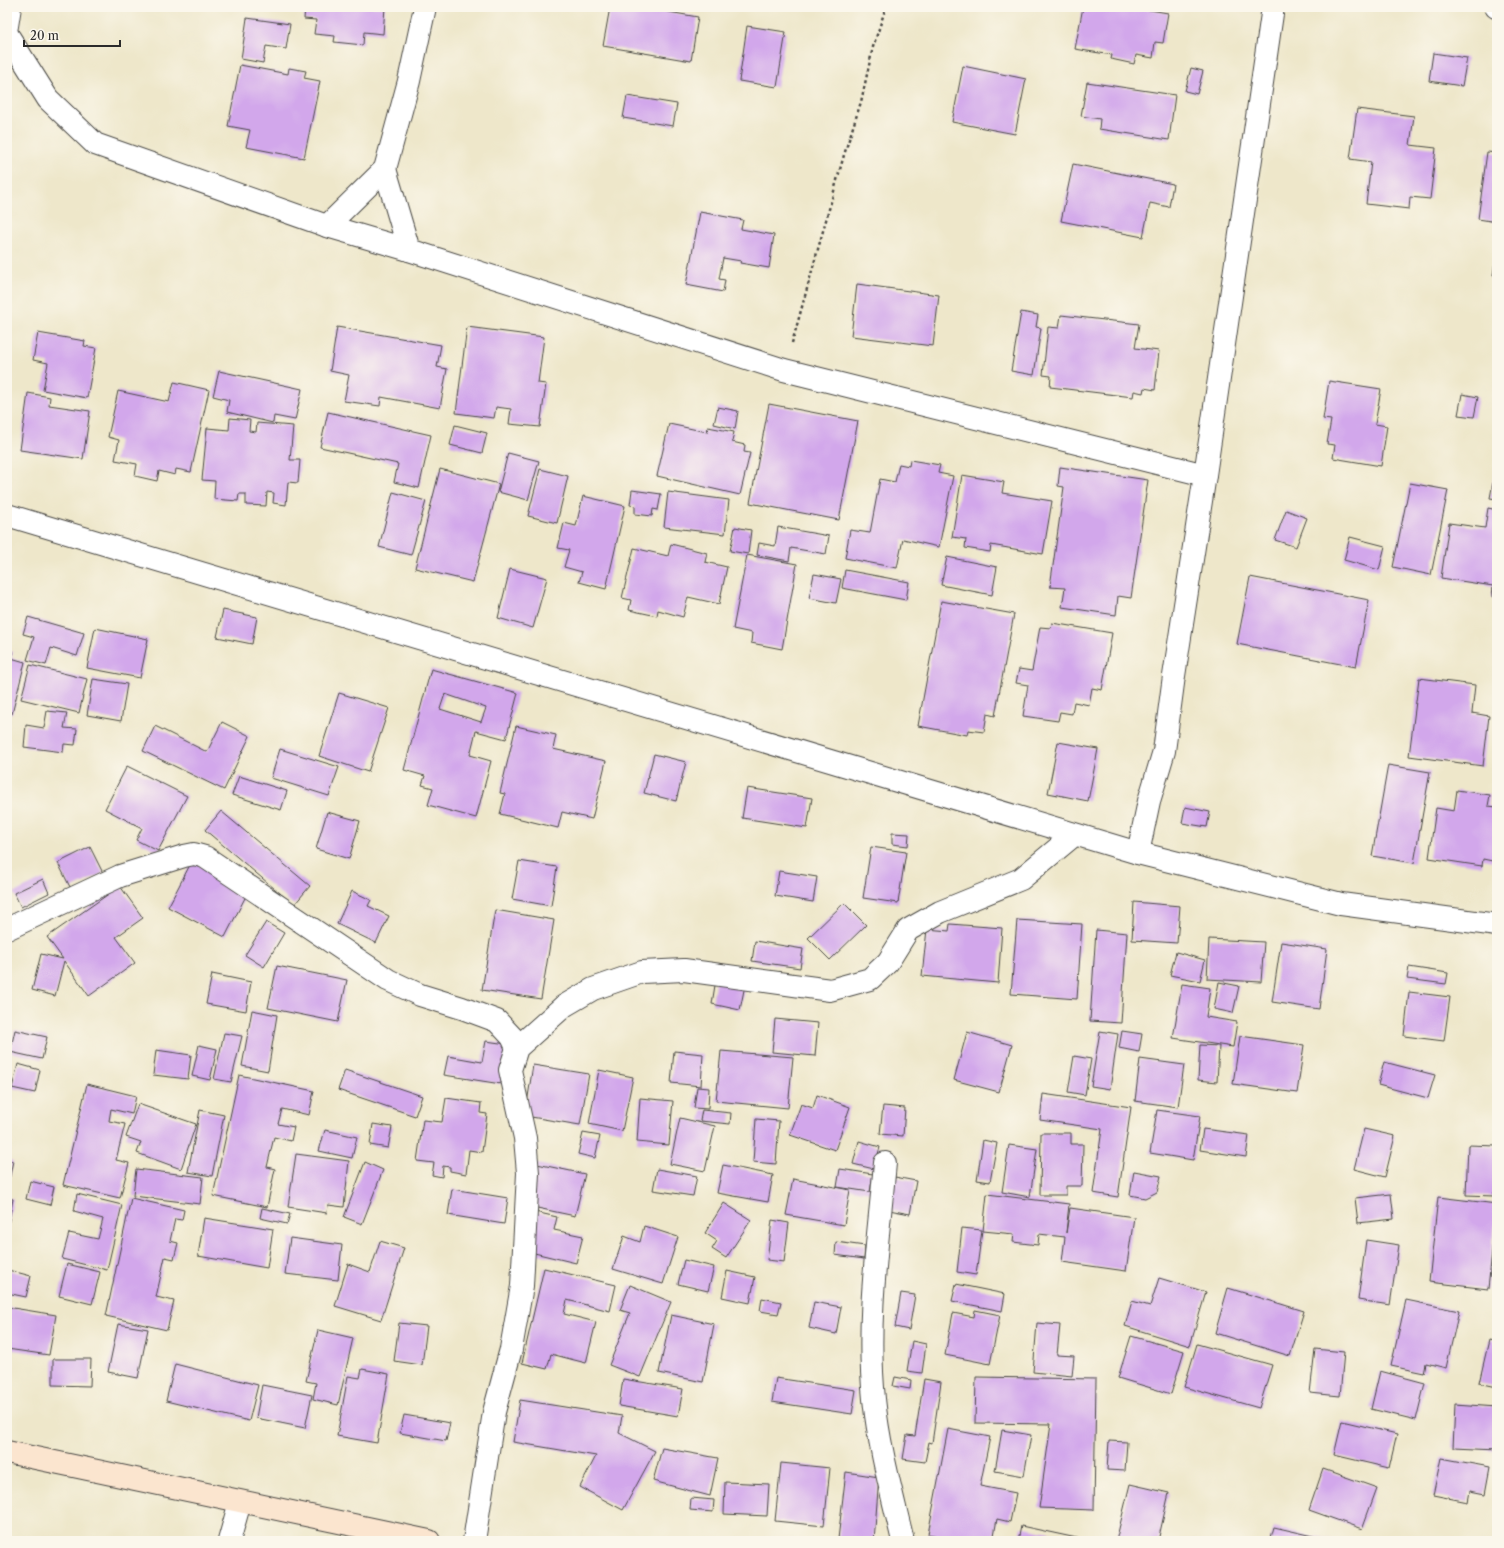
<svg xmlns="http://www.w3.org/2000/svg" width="1504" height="1548" viewBox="0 0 1504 1548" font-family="'Libre Caslon Text',serif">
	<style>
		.building { fill: #d2a7eb; fill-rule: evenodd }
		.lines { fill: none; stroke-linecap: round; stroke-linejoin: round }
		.minor-casing { stroke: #484743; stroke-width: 24 }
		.secondary-casing { stroke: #484743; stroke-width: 24 }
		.path { stroke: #484743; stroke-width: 2.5; stroke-dasharray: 3 3; stroke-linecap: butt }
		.minor { stroke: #fff; stroke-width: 22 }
		.secondary { stroke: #fbe5cf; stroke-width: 22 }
	</style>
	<rect width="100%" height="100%" fill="#fbf7ec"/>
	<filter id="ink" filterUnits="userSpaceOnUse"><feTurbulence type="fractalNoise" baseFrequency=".025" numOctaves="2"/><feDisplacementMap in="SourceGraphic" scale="8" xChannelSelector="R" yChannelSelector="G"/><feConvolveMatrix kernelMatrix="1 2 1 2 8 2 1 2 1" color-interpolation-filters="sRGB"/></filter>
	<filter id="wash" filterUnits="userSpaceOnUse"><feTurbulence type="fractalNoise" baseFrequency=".012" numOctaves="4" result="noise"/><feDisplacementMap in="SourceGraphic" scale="16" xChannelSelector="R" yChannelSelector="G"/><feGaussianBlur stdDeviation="0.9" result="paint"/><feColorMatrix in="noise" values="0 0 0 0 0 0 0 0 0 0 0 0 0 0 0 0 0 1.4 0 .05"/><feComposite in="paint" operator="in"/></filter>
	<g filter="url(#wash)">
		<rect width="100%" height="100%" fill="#eee7ca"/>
		<g id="blocks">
			<g class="building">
				<polygon points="305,7 385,7 383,34 364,32 363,45 334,42 335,36 314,34 316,20 304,19"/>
				<polygon points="610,7 639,7 698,17 691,61 603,46"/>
				<polygon points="1083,7 1132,7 1168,13 1163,43 1155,42 1153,58 1136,55 1134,64 1111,59 1112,55 1075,49"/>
				<polygon points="247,18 290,24 286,49 266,46 263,63 241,59"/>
				<polygon points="747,26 786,32 777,87 739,81"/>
				<polygon points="1433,53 1467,58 1462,86 1429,81"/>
				<polygon points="240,65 288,74 289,68 306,71 304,78 320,81 304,158 246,147 250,130 228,126"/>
				<polygon points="963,66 1026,79 1015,134 952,122"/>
				<polygon points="1191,68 1203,71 1197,94 1185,91"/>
				<polygon points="1087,82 1175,95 1169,140 1099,129 1100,119 1081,116"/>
				<polygon points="627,96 677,104 673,126 623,118"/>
				<polygon points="1357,109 1414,116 1410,145 1436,148 1430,199 1410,197 1409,209 1366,204 1371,162 1350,159"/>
				<polygon points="1487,152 1497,153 1497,222 1478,219"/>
				<polygon points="1073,164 1173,184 1169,207 1150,203 1143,237 1061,221"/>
				<polygon points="700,212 743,220 741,229 774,235 769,268 740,263 741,261 723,258 719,279 725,280 723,292 686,285"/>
				<polygon points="1496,256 1497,256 1497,276 1493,275"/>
				<polygon points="857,284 939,295 933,346 851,336"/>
				<polygon points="1021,312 1038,315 1036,327 1041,328 1034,375 1011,371"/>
				<polygon points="1061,315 1139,324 1135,348 1159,351 1155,390 1144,388 1143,393 1134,391 1133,397 1050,387 1051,376 1043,375 1048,327 1059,328"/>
				<polygon points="337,327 441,345 437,367 447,369 440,408 381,397 380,406 344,401 349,375 330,371"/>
				<polygon points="467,327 544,337 538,383 546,384 540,427 509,424 511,409 496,407 494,418 456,413"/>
				<polygon points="38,333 85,341 84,346 96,348 87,398 43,390 48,363 33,360"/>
				<polygon points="219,371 302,389 295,420 274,416 273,423 227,412 229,400 213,396"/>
				<polygon points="1329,381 1381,389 1375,424 1387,426 1381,466 1333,458 1335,445 1327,444 1331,420 1323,419"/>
				<polygon points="174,382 209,390 191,472 176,469 175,475 159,471 157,481 135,476 137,464 115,460 119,440 108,437 118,391 169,402"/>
				<polygon points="28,393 50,397 49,405 90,411 83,459 20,450"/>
				<polygon points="1462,394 1478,397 1474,417 1458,415"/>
				<polygon points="769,404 858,421 839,520 750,503"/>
				<polygon points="718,407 738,411 735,429 714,424"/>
				<polygon points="328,412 431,435 419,488 394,482 398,464 320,447"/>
				<polygon points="230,418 250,420 249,431 256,432 257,423 293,426 290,460 300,460 298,483 288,482 286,505 273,503 274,493 267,492 266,506 246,505 246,494 239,494 238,501 214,499 215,481 202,480 207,428 229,430"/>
				<polygon points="669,424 707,432 708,427 734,432 732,442 745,445 744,452 750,453 740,495 657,476"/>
				<polygon points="455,425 487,433 482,453 450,445"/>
				<polygon points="508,453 539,461 528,500 498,492"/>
				<polygon points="910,460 940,465 938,473 953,476 939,547 903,539 897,568 845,558 850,530 870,533 880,479 895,482 899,464 909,466"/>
				<polygon points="1060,467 1148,480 1131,598 1118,596 1116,615 1062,607 1065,588 1050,587 1064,487 1058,486"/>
				<polygon points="1496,467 1497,467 1497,499 1490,498"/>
				<polygon points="440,469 499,484 473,582 415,568"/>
				<polygon points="540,469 568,476 557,523 528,516"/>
				<polygon points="962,475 1004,482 1002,493 1052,501 1043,554 991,545 990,552 965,548 966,539 952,537"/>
				<polygon points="1410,483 1448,490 1431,575 1393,567"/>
				<polygon points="632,490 661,494 658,510 653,509 652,516 635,514 635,506 630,505"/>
				<polygon points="393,492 426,501 411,555 379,547"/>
				<polygon points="668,492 729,500 725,534 664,527"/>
				<polygon points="583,496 625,506 606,589 579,582 582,572 564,567 569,550 558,548 564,523 576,526"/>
				<polygon points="1488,508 1497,510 1497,597 1492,597 1493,586 1441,578 1449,523 1485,528"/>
				<polygon points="1286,510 1307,518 1296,547 1275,540"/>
				<polygon points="735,527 751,530 748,554 730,551"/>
				<polygon points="778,527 829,536 826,554 791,548 789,561 757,555 759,543 775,546"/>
				<polygon points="1350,537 1385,546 1379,570 1344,560"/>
				<polygon points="671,544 707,553 705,562 727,567 719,604 688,597 683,617 658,610 657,616 629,610 631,600 622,598 634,548 668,556"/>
				<polygon points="747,555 797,564 782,649 751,643 752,633 733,629"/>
				<polygon points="947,557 997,567 992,595 941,585"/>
				<polygon points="510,569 547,578 533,628 498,618"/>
				<polygon points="845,570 909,582 906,600 842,588"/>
				<polygon points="814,574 841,579 836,603 809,598"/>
				<polygon points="1250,577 1369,600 1356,667 1237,644"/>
				<polygon points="941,601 1014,614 995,716 987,714 984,732 968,730 967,735 918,726"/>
				<polygon points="223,610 257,617 252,644 217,637"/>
				<polygon points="28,617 84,633 77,656 51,648 46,665 27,660 34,637 23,634"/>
				<polygon points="1052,623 1112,633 1102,690 1092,688 1089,705 1074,702 1072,714 1060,712 1058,721 1023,716 1028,685 1016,683 1019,669 1032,671 1040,627 1051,628"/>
				<polygon points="95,628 148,639 140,678 87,668"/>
				<polygon points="7,650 13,652 11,658 25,662 12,714 7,713"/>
				<polygon points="30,665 87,679 79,713 21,699"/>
				<path d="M 431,669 L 518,693 L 506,739 L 476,731 L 470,755 L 491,761 L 476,818 L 428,805 L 433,788 L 422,785 L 425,776 L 404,770 ZM 445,694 L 486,708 L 481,722 L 440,709 Z"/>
				<polygon points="1419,678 1475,685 1472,713 1489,716 1483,766 1409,756"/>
				<polygon points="93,679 127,684 121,721 87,715"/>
				<polygon points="339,693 389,708 368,772 319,756"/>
				<polygon points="47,711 67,713 64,728 77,729 75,745 64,744 63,752 24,747 26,725 44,728"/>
				<polygon points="222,722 250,736 224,790 143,751 155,726 207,752"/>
				<polygon points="516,726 556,735 553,749 606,761 592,819 562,812 558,828 500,814 505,794 500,793"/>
				<polygon points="1058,742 1098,749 1088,801 1048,793"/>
				<polygon points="280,749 339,767 329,796 271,778"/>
				<polygon points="654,754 686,762 676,801 644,793"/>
				<polygon points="1388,765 1430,772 1414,863 1372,856"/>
				<polygon points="127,766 187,796 158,851 136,840 142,828 105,809"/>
				<polygon points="239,776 287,791 281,810 232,795"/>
				<polygon points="747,788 812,798 807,828 742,818"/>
				<polygon points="1457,790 1490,795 1488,806 1497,807 1497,862 1483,859 1482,866 1429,858 1436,808 1454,811"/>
				<polygon points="1185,807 1210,812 1207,827 1182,823"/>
				<polygon points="221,811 310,886 294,905 205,830"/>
				<polygon points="327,812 360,821 349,859 316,849"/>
				<polygon points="892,833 909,834 908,846 892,844"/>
				<polygon points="90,847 103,873 71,889 58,863"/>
				<polygon points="871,847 906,852 898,903 863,898"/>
				<polygon points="192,861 249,890 225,937 168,907"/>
				<polygon points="519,861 557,867 551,906 512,899"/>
				<polygon points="779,871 817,877 813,902 775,896"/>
				<polygon points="43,879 49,893 21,907 14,893"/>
				<polygon points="120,886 143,918 116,937 135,963 89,996 64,961 55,996 32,990 41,954 63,959 47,937"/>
				<polygon points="352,891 371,900 368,906 389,916 376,943 337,924"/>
				<polygon points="1134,902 1180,906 1177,943 1132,940"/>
				<polygon points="844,903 866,925 830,960 808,938"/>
				<polygon points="495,910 554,920 541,999 482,990"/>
				<polygon points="1017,920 1082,924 1077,999 1011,994"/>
				<polygon points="266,922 284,933 264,967 245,955"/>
				<polygon points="950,924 1002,928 998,983 922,976 927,929 949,931"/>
				<polygon points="1096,930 1127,933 1121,1023 1090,1021"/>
				<polygon points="1209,939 1264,942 1261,982 1207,979"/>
				<polygon points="755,941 803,949 800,968 752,961"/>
				<polygon points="1281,942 1327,949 1319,1009 1272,1002"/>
				<polygon points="1176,952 1205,960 1200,981 1170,975"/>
				<polygon points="277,966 347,980 338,1022 268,1008"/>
				<polygon points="1409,967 1448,973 1446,984 1407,979"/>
				<polygon points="212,974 251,982 246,1011 206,1004"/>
				<polygon points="716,979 745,985 740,1010 712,1004"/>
				<polygon points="1219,982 1239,986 1233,1013 1214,1009"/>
				<polygon points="1182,984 1210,988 1206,1017 1237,1022 1233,1047 1173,1038"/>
				<polygon points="1409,992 1450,997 1444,1041 1404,1036"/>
				<polygon points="252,1010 277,1015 268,1071 242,1066"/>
				<polygon points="775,1019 818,1023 815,1056 772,1052"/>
				<polygon points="15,1030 47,1037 42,1059 10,1052"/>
				<polygon points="1100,1031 1118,1034 1110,1089 1091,1086"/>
				<polygon points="1122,1031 1142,1034 1139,1052 1119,1048"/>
				<polygon points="967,1032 1012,1045 999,1092 954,1080"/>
				<polygon points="224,1033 242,1036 231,1082 214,1079"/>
				<polygon points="1240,1036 1304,1045 1297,1093 1233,1084"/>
				<polygon points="486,1041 507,1044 501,1084 444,1075 448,1056 482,1062"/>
				<polygon points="199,1045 217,1049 210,1080 192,1076"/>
				<polygon points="1200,1045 1219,1046 1217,1082 1198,1080"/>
				<polygon points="156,1050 191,1055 188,1079 153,1075"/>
				<polygon points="674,1051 703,1054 701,1086 671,1083"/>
				<polygon points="721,1051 793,1057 788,1108 716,1101"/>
				<polygon points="1074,1056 1091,1059 1085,1095 1068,1092"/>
				<polygon points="1140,1059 1184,1065 1178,1107 1135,1101"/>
				<polygon points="1384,1062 1435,1075 1428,1098 1378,1085"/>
				<polygon points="18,1064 40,1070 35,1093 12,1088"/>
				<polygon points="533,1065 589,1074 580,1125 525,1116"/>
				<polygon points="345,1070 422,1096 415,1116 338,1090"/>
				<polygon points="599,1070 633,1077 622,1131 589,1124"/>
				<polygon points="239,1075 314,1091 309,1115 282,1109 278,1124 294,1127 291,1141 274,1137 267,1167 275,1169 267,1207 213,1196"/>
				<polygon points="87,1084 136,1096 132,1114 111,1109 109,1121 125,1124 116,1160 129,1163 120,1198 63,1185"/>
				<polygon points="697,1087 709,1088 708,1109 694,1108"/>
				<polygon points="1043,1094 1131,1107 1118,1197 1093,1193 1102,1129 1040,1120"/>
				<polygon points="817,1095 850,1107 835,1150 790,1135 801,1104 813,1108"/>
				<polygon points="446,1098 481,1103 480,1113 487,1114 482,1152 469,1150 466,1174 450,1171 450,1167 443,1166 442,1177 432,1175 434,1163 417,1161 423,1120 442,1122"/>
				<polygon points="640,1098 673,1101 669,1145 637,1142"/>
				<polygon points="138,1104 196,1124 181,1169 137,1153 141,1142 126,1137"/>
				<polygon points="883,1106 905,1108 903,1136 880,1134"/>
				<polygon points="200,1110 224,1115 212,1176 188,1172"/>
				<polygon points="702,1110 731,1113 730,1124 700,1121"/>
				<polygon points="1157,1110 1200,1116 1193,1160 1150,1153"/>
				<polygon points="680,1118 715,1126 705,1171 670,1164"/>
				<polygon points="756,1119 779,1121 776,1164 753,1162"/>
				<polygon points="373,1124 392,1127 388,1148 370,1145"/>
				<polygon points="1203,1129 1249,1135 1246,1157 1200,1150"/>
				<polygon points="1364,1129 1395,1136 1385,1177 1354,1169"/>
				<polygon points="325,1130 357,1137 352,1158 319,1151"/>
				<polygon points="583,1133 600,1136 595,1158 578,1154"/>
				<polygon points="1041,1133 1071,1133 1071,1144 1083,1144 1082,1186 1066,1186 1066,1195 1040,1195"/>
				<polygon points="983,1140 997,1143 990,1182 977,1180"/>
				<polygon points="859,1141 880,1147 874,1169 853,1164"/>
				<polygon points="1009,1145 1037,1149 1030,1197 1002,1192"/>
				<polygon points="1468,1145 1497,1146 1497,1192 1494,1192 1494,1196 1466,1195"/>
				<polygon points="296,1154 349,1161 344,1207 328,1205 327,1213 288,1207"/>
				<polygon points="7,1160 13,1161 9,1180 7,1180"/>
				<polygon points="365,1162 383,1170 362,1224 344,1217"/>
				<polygon points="537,1164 585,1174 575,1216 528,1206"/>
				<polygon points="723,1165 773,1175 768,1202 717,1193"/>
				<polygon points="136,1169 203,1177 200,1204 133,1196"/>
				<polygon points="657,1169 697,1176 693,1196 653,1190"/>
				<polygon points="840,1169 873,1174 870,1192 837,1187"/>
				<polygon points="1134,1171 1161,1176 1157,1192 1145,1198 1130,1195"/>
				<polygon points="895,1177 916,1181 910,1214 889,1210"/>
				<polygon points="793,1179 850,1190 844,1225 786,1215"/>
				<polygon points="30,1181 54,1187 50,1205 26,1199"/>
				<polygon points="452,1189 508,1198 504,1224 448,1215"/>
				<polygon points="77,1194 122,1205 107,1270 62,1259 69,1233 98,1239 103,1219 74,1211"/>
				<polygon points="987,1194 1069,1204 1066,1233 1070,1208 1134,1217 1126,1271 1062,1262 1065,1237 1039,1234 1038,1245 1013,1242 1014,1234 983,1231"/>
				<polygon points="1391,1194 1394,1219 1358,1223 1355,1198"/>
				<polygon points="1438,1197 1497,1204 1488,1289 1429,1282"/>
				<polygon points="7,1198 13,1199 8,1225 7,1224"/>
				<polygon points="131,1198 184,1210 182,1220 175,1219 170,1241 178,1243 174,1259 165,1257 156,1297 174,1301 167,1330 106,1316"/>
				<polygon points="724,1203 751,1220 726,1258 712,1249 717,1241 705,1233"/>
				<polygon points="262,1208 290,1214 287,1224 260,1218"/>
				<polygon points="535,1212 557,1217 554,1230 583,1236 576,1263 526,1251"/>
				<polygon points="204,1218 273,1229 267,1268 198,1256"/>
				<polygon points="772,1220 789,1223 784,1262 767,1260"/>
				<polygon points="644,1226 678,1237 663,1284 613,1269 624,1236 640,1242"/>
				<polygon points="962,1228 982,1230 976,1275 957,1272"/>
				<polygon points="290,1238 342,1245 338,1280 285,1274"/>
				<polygon points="1366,1240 1399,1245 1390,1305 1358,1300"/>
				<polygon points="380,1241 404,1248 381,1320 335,1306 348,1264 370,1272"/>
				<polygon points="836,1242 865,1246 864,1259 835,1255"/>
				<polygon points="684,1260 714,1267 708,1291 678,1284"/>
				<polygon points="67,1264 100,1272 92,1304 59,1296"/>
				<polygon points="544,1268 616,1285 610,1311 567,1300 564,1314 596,1322 586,1363 551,1354 547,1369 522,1363"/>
				<polygon points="8,1270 31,1276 26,1297 7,1293"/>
				<polygon points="727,1271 755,1277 750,1303 722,1297"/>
				<polygon points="1159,1278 1206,1292 1190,1346 1125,1326 1132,1301 1150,1306"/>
				<polygon points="956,1284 1005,1294 1002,1311 952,1301"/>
				<polygon points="630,1285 671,1302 640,1377 609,1365 630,1313 620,1310"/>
				<polygon points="1228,1288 1304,1311 1290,1356 1215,1333"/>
				<polygon points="901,1293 915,1295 909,1330 895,1327"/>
				<polygon points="762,1298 781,1302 778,1314 760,1311"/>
				<polygon points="1406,1300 1459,1311 1446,1368 1426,1363 1424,1373 1391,1366"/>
				<polygon points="814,1302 841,1307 836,1334 809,1328"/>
				<polygon points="7,1307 56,1315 49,1355 7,1349 8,1336 7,1336"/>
				<polygon points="975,1310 1000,1315 990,1364 945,1355 953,1313 974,1317"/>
				<polygon points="671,1315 714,1324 703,1382 659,1373"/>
				<polygon points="399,1323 427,1326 422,1365 394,1361"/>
				<polygon points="1037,1323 1060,1325 1057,1355 1074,1356 1072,1376 1033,1372"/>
				<polygon points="118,1324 148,1329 138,1378 108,1372"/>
				<polygon points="318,1330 353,1338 338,1405 313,1399 316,1383 306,1381"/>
				<polygon points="1131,1336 1184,1351 1171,1394 1118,1378"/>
				<polygon points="1489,1340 1497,1342 1497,1387 1479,1383"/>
				<polygon points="912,1341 926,1344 922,1373 907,1371"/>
				<polygon points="1197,1344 1272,1365 1259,1408 1184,1387"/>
				<polygon points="1315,1349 1344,1352 1340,1396 1310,1393"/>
				<polygon points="53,1359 91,1359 90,1386 53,1385"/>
				<polygon points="175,1364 258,1385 249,1421 166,1401"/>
				<polygon points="362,1369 389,1374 377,1443 337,1436 348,1376 360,1378"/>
				<polygon points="1380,1371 1425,1383 1416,1420 1371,1409"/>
				<polygon points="895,1377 911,1380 910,1389 893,1386"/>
				<polygon points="976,1377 1096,1379 1094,1510 1039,1508 1051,1424 975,1423"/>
				<polygon points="776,1378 856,1390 852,1414 772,1402"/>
				<polygon points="623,1379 683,1389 678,1416 619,1406"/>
				<polygon points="924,1379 941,1382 932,1443 929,1442 925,1462 903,1459 907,1435 915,1436"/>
				<polygon points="262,1385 312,1395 305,1428 256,1418"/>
				<polygon points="520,1400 622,1416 619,1433 655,1451 623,1510 580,1487 596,1456 513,1442"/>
				<polygon points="1455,1404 1497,1407 1497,1450 1453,1448"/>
				<polygon points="404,1415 450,1423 446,1441 400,1433"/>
				<polygon points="1342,1421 1397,1434 1389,1468 1334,1455"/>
				<polygon points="948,1429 990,1437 980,1486 1016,1493 1010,1522 997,1519 993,1541 964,1541 928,1534"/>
				<polygon points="1002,1430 1031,1435 1024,1476 995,1471"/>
				<polygon points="1109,1441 1127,1442 1125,1471 1107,1470"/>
				<polygon points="662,1448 718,1458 710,1496 653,1481"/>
				<polygon points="1441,1458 1490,1467 1485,1494 1470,1491 1468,1502 1433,1495"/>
				<polygon points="781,1463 830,1468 824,1526 775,1521"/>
				<polygon points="1323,1469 1377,1488 1362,1529 1309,1510"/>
				<polygon points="846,1472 879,1477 874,1541 838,1539"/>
				<polygon points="725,1482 769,1484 767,1516 724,1514"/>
				<polygon points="1130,1484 1169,1493 1158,1541 1116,1541"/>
				<polygon points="691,1498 714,1500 713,1512 690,1510"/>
				<polygon points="1021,1526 1086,1540 1086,1541 1018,1541"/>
				<polygon points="1274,1527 1331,1540 1331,1541 1270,1541"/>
			</g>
		</g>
	</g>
	<g filter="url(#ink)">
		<use href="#blocks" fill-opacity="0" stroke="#484743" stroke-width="1"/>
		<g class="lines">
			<g class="minor-casing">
				<g id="minor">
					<polyline points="1496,7 1497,7"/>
					<polyline points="7,26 10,7"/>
					<polyline points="7,34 48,99 95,144 327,226 409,250 784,370 1205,475"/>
					<polyline points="385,169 409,250"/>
					<polyline points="327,226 385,169 409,81 425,7"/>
					<polyline points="7,515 1138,853 1341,904 1497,925"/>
					<polyline points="1138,853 1149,801 1164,751 1174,676 1205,475 1273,7"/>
					<polyline points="7,929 120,876 184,856 194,854 205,857 388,980 420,995 462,1008 497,1021 512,1037 517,1048"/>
					<path d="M 885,1163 C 878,1241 866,1320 874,1399 C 879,1447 892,1494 903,1541"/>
					<polyline points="229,1541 240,1502"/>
					<polyline points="474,1541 494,1412 511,1349 522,1286 528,1173 525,1138 510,1070 517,1048 564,1006 593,989 642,972 684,970 830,990 870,979 888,962 908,930 940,912 1021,879 1074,835"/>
				</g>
			</g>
			<g class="secondary-casing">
				<polyline id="secondary" points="7,1452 429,1541"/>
			</g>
			<polyline class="path" points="792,343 844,155 861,102 873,47 886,7"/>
			<use href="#minor" class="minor"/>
			<use href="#secondary" class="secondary"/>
		</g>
	</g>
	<rect width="1504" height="1548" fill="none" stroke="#fbf7ec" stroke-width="24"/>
	<path d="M24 40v6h96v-6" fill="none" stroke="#2b2b2b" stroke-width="2"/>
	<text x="30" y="40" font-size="12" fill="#2b2b2b" stroke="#fbf7ec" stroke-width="3" paint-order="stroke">20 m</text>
</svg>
